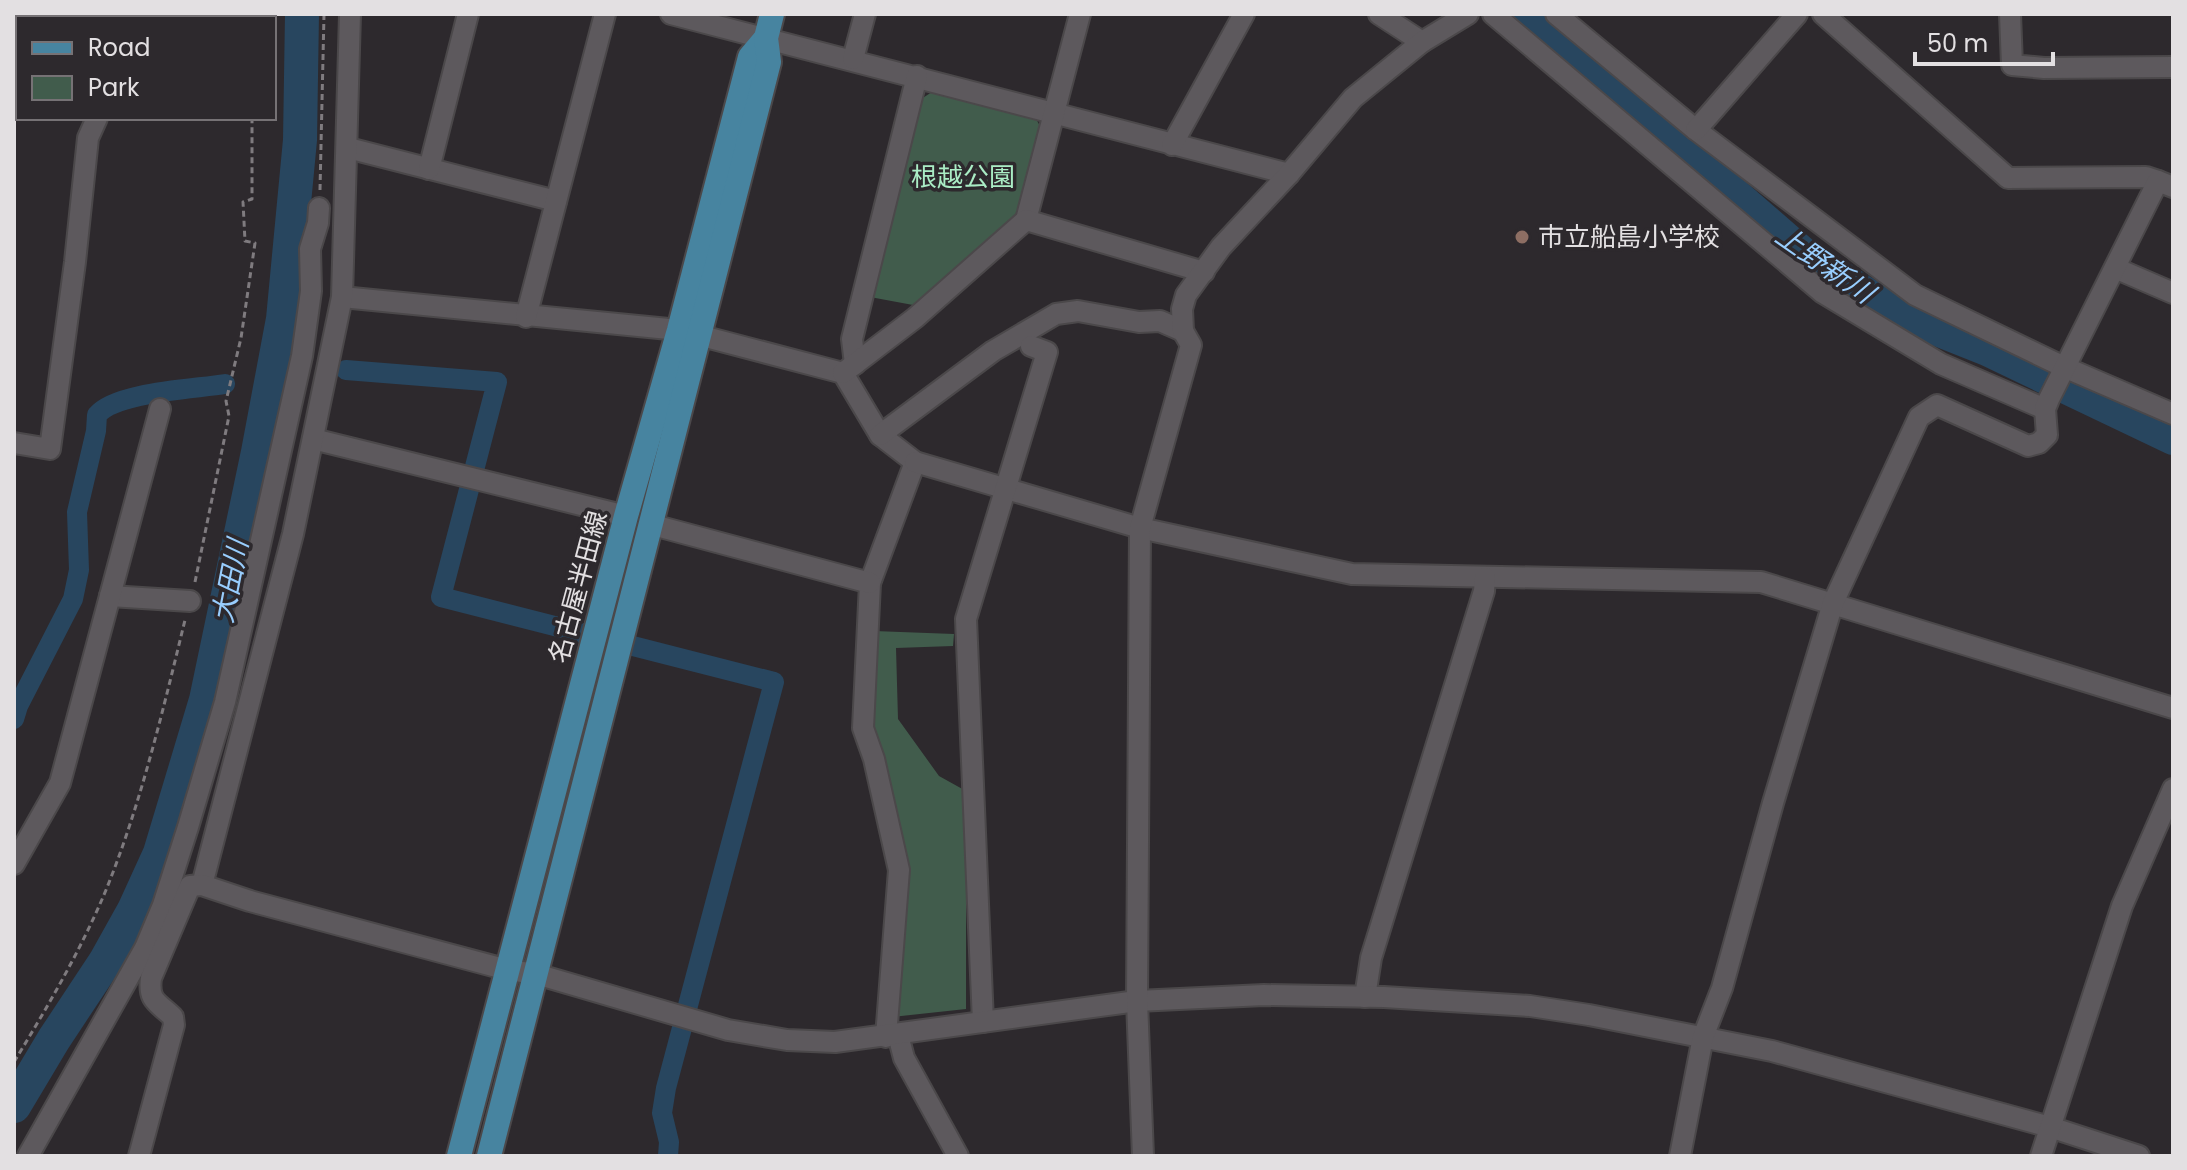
<svg xmlns="http://www.w3.org/2000/svg" width="2187" height="1170" viewBox="0 0 2187 1170" font-family="Poppins,'Noto Sans JP',sans-serif">
	<style>
		.green { fill: #415c4c }
		.lines { fill: none; stroke-linecap: round; stroke-linejoin: round }
		.canal { stroke: #28465f; stroke-width: 20 }
		.river { stroke: #28465f; stroke-width: 34 }
		.street-casing { stroke: #4b484a; stroke-width: 24 }
		.primary-casing { stroke: #4b484a; stroke-width: 28 }
		.path { stroke: #7f7b7f; stroke-width: 3; stroke-dasharray: 6 4; stroke-linecap: butt }
		.street { stroke: #5d595d; stroke-width: 20 }
		.primary { stroke: #4784a0; stroke-width: 24 }
		.education-dot { fill: #8d6e63; stroke: #2d292d; stroke-width: 3 }
		.labels { text-anchor: middle; stroke-width: 7; stroke-linejoin: round; paint-order: stroke }
		.park-label { font-size: 26px; fill: #aaedc5; stroke: #2d292d }
		.poi-label { font-size: 26px; fill: #e3e0e2; stroke: #2d292d; text-anchor: start }
		.street-label { font-size: 26px; fill: #e3e0e2; stroke: #2d292d }
		.water-label { font-size: 28px; font-style: italic; fill: #98cdfd; stroke: #2d292d }
	</style>
	<rect width="100%" height="100%" fill="#2d292d"/>
	<g class="green">
		<polygon points="932,92 1035,117 1040,126 1017,217 913,305 870,297 918,101"/>
		<polygon points="874,631 954,634 953,646 896,648 898,719 939,776 966,791 966,1009 892,1017 904,870 870,723"/>
	</g>
	<g class="lines">
		<g class="canal">
			<polyline points="346,370 497,382 441,597 774,682 666,1088 662,1113 669,1142 668,1156"/>
			<path d="M 14,719 L 18,706 L 73,599 L 79,570 L 77,512 L 96,431 L 97,415 C 115,392 195,389 225,384"/>
		</g>
		<g class="river">
			<polyline points="1526,14 1803,254 1894,312 1987,349 2173,438"/>
			<polyline points="14,1106 54,1039 105,962 134,910 160,853 206,700 258,452 283,319 300,140 302,14"/>
		</g>
		<g class="street-casing">
			<g id="street">
				<polyline points="98,14 103,18"/>
				<polyline points="671,14 1289,174"/>
				<polyline points="1379,14 1422,42"/>
				<polyline points="1493,14 1823,293 1941,364 2045,409"/>
				<polyline points="1556,14 1696,130 1915,295 2064,367 2173,414"/>
				<polyline points="1823,14 2008,178 2146,177 2158,181"/>
				<polyline points="2010,14 2012,65 2044,68 2173,67"/>
				<polyline points="853,59 865,14"/>
				<polyline points="1696,130 1797,14"/>
				<polyline points="1172,145 1244,14"/>
				<polyline points="348,148 556,201"/>
				<polyline points="429,169 468,14"/>
				<polyline points="1026,220 1080,14"/>
				<polyline points="2115,268 2173,293"/>
				<polyline points="342,297 679,330 843,373 880,435 915,462 870,583 863,728 874,759 899,870 886,1037"/>
				<polyline points="526,317 605,14"/>
				<polyline points="855,364 852,339 917,76"/>
				<polyline points="843,373 915,318 1026,220 1204,272"/>
				<polyline points="880,435 993,351 1056,314 1078,311 1139,322 1160,321 1183,331"/>
				<polyline points="313,439 626,516"/>
				<polyline points="14,443 50,449 75,262 88,138 97,118"/>
				<polyline points="915,462 1140,528 1352,574 1761,582 2173,708"/>
				<polyline points="653,525 870,583"/>
				<polyline points="110,596 190,601"/>
				<polyline points="14,864 60,783 160,409"/>
				<polyline points="202,885 293,534 342,297 350,14"/>
				<polyline points="1365,997 1371,958 1484,591 1485,578"/>
				<polyline points="983,1022 966,619 1047,352 1031,346"/>
				<polyline points="898,1035 904,1058 958,1156"/>
				<polyline points="28,1156 145,948 163,905 188,827 225,702 302,356 311,291 310,249 318,223 319,208"/>
				<path d="M 139,1156 L 174,1025 L 173,1017 C 157,1002 148,1001 151,978 L 190,886 L 202,885 L 250,901 L 508,970 L 536,974 L 728,1030 L 787,1040 L 835,1042 L 1137,1001 L 1264,995 L 1384,997 L 1530,1006 L 1589,1015 L 1772,1051 L 2050,1127 L 2139,1156"/>
				<polyline points="1143,1156 1137,1001 1140,528 1191,345 1183,331 1182,309 1186,295 1221,247 1289,174 1353,98 1422,42 1468,14"/>
				<polyline points="1680,1156 1703,1037 1722,988 1773,803 1833,603 1919,417 1937,405 2028,446 2039,443 2047,435 2045,409 2049,399 2158,181 2173,187"/>
				<polyline points="2041,1156 2122,906 2173,789"/>
			</g>
		</g>
		<g class="primary-casing">
			<g id="primary">
				<polyline points="459,1156 626,516 679,330 750,57 766,38"/>
				<polyline points="489,1156 769,62 766,38 772,14"/>
			</g>
		</g>
		<g class="path">
			<polyline points="253,18 253,14"/>
			<polyline points="320,190 324,14"/>
			<polyline points="195,582 229,416 226,401 241,338 255,243 245,241 243,202 252,199 252,118"/>
			<path d="M 14,1062 C 48,1006 81,950 106,890 C 141,804 163,710 185,620"/>
		</g>
		<use href="#street" class="street"/>
		<use href="#primary" class="primary"/>
	</g>
	<circle class="education-dot" cx="1522" cy="237" r="8"/>
	<g class="labels">
		<g class="park-label">
			<text x="963" y="186">根越公園</text>
		</g>
		<g class="poi-label">
			<text x="1538" y="246">市立船島小学校</text>
		</g>
		<g class="street-label">
			<text transform="translate(578 587) rotate(-75)" y="9">名古屋半田線</text>
		</g>
		<g class="water-label">
			<text transform="translate(1825 264) rotate(35)" y="10">上野新川</text>
			<text transform="translate(230 581) rotate(-79)" y="10">大田川</text>
		</g>
	</g>
	<rect width="2187" height="1170" fill="none" stroke="#e3e0e2" stroke-width="32"/>
	<rect x="16" y="16" width="260" height="104" fill="#2d292d" stroke="#767275" stroke-width="2"/>
	<rect x="32" y="42" width="40" height="12" fill="#4784a0" stroke="#767275" stroke-width="2"/>
	<text x="88" y="56" font-size="24" fill="#e3e0e2">Road</text>
	<rect x="32" y="76" width="40" height="24" fill="#415c4c" stroke="#767275" stroke-width="2"/>
	<text x="88" y="96" font-size="24" fill="#e3e0e2">Park</text>
	<path d="M1915 52v12h138v-12" fill="none" stroke="#e3e0e2" stroke-width="4"/>
	<text x="1927" y="52" font-size="24" fill="#e3e0e2" stroke="#2d292d" stroke-width="6" paint-order="stroke">50 m</text>
</svg>
